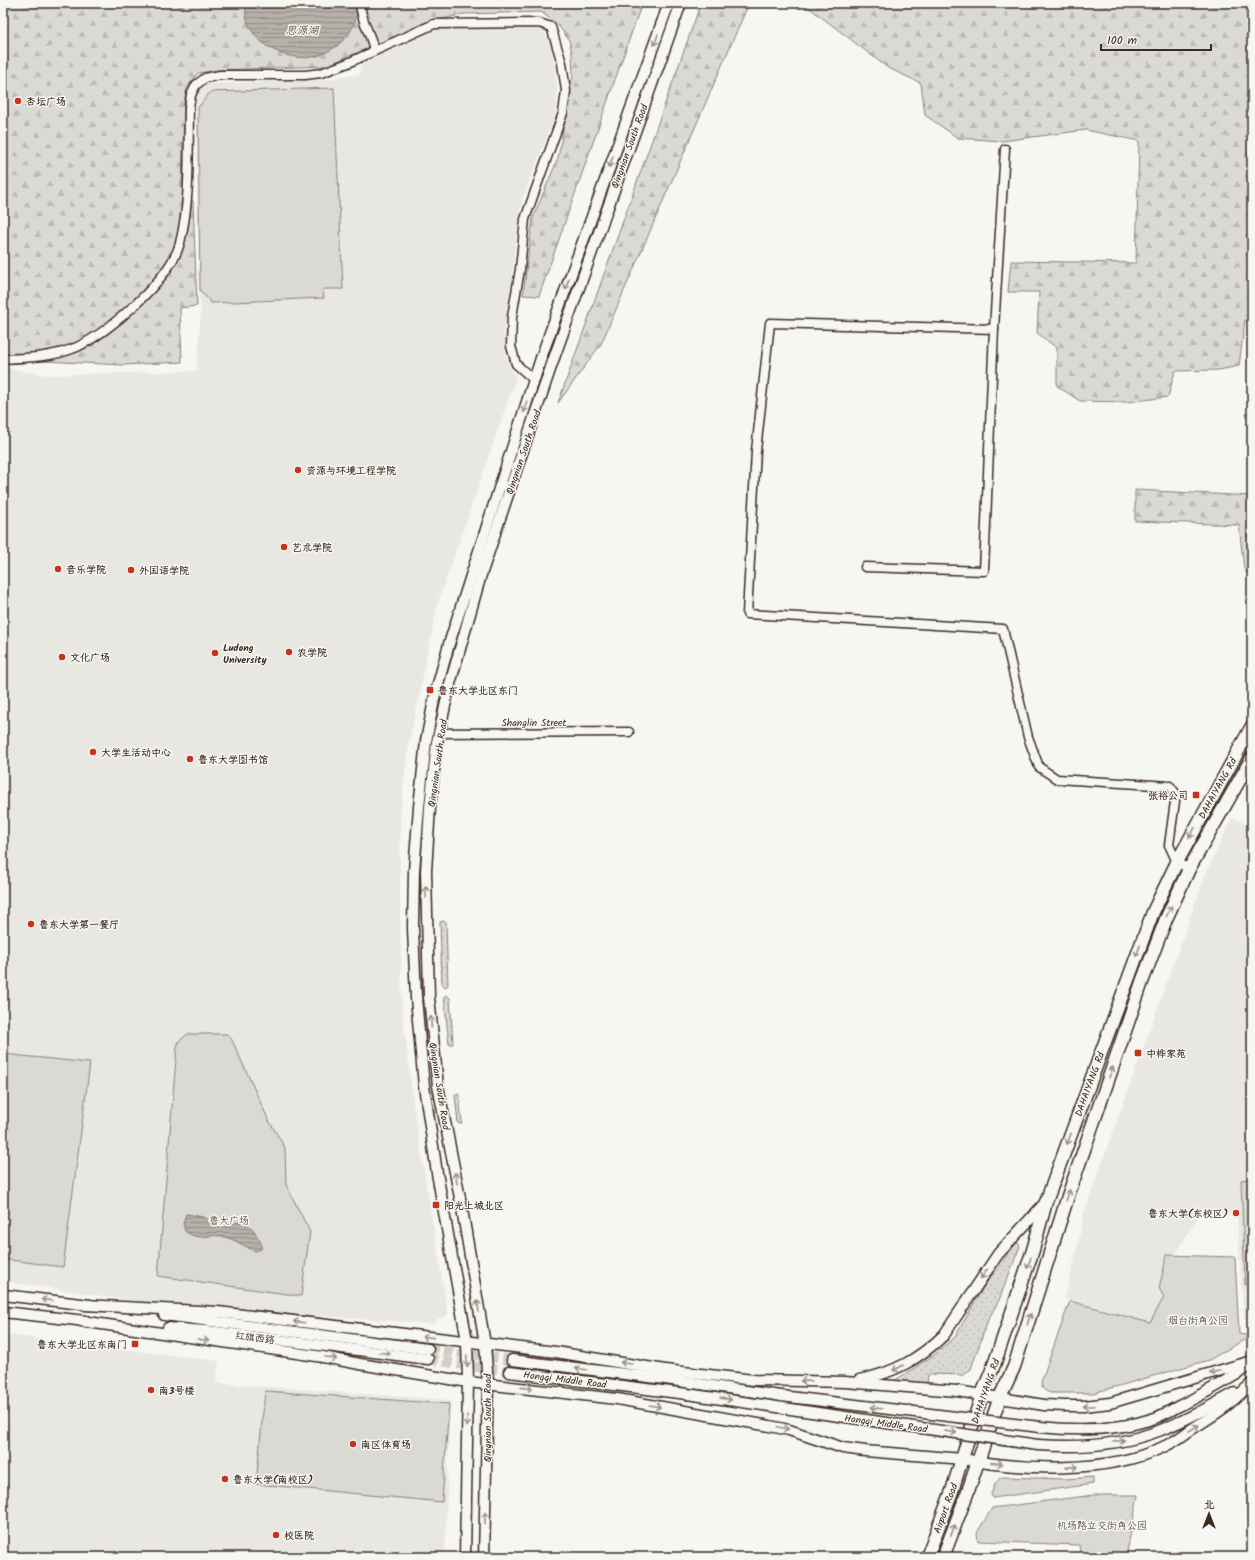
<svg xmlns="http://www.w3.org/2000/svg" width="1255" height="1560" viewBox="0 0 1255 1560" font-family="Kalam,'LXGW WenKai TC',sans-serif">
	<style>
		.built { fill: #e8e7e2 }
		.grass { fill: url(#grass-dots); stroke: #8a8278 }
		.forest { fill: url(#forest-firs); stroke: #8a8278 }
		.park { fill: #dad9d3; stroke: #8a8278 }
		.water { fill: url(#water-rules); stroke: #857a71 }
		.lines { fill: none; stroke-linecap: round; stroke-linejoin: round }
		.major-tunnel { stroke: #d1cdc8; stroke-width: 10; stroke-dasharray: 10 5; stroke-linecap: butt }
		.minor-casing { stroke: #3b2a1e; stroke-width: 11 }
		.major-casing { stroke: #3b2a1e; stroke-width: 13 }
		.highway-casing { stroke: #3b2a1e; stroke-width: 15 }
		.minor { stroke: #f6f6f2; stroke-width: 8 }
		.major { stroke: #f6f6f2; stroke-width: 10 }
		.highway { stroke: #f6f6f2; stroke-width: 12 }
		.major-bridge-casing { stroke: #3b2a1e; stroke-width: 13; stroke-linecap: butt }
		.major-bridge { stroke: #f6f6f2; stroke-width: 10 }
		.oneway { stroke: #989088 }
		.poi-dot { fill: #c8321e; stroke: #f6f6f2; stroke-width: 1.5 }
		.labels { text-anchor: middle; stroke-width: 3; stroke-linejoin: round; paint-order: stroke }
		.poi-label { font-size: 10px; font-weight: bold; fill: #3b2a1e; stroke: #f6f6f2; text-anchor: start }
		.street-label { font-size: 10px; fill: #3b2a1e; stroke: #f6f6f2 }
		.park-label { font-size: 10px; fill: #63564b; stroke: #f6f6f2 }
		.water-label { font-size: 11px; font-style: italic; fill: #605248; stroke: #f6f6f2 }
	</style>
	<defs>
		<pattern id="grass-dots" width="8" height="8" patternUnits="userSpaceOnUse"><rect width="8" height="8" fill="#dad9d3"/><path d="M2 2h.1M6 6h.1" fill="none" stroke="#bcbab5" stroke-width="1.8" stroke-linecap="round"/></pattern>
		<pattern id="forest-firs" width="22" height="20" patternUnits="userSpaceOnUse"><rect width="22" height="20" fill="#dad9d3"/><path d="M5 1l3.5 6h-7zM16 11l3.5 6h-7z" fill="#bcbab5"/></pattern>
		<pattern id="water-rules" width="6" height="5" patternUnits="userSpaceOnUse"><rect width="6" height="5" fill="#b6b0a9"/><path d="M0 2.5h6" fill="none" stroke="#958f89"/></pattern>
	</defs>
	<rect width="100%" height="100%" fill="#f6f6f2"/>
	<filter id="ink" filterUnits="userSpaceOnUse"><feTurbulence type="fractalNoise" baseFrequency=".025" numOctaves="2"/><feDisplacementMap in="SourceGraphic" scale="8" xChannelSelector="R" yChannelSelector="G"/><feConvolveMatrix kernelMatrix="1 2 1 2 8 2 1 2 1" color-interpolation-filters="sRGB"/></filter>
	<g filter="url(#ink)">
		<g class="built">
			<polygon points="532,26 542,31 550,41 554,56 557,86 556,113 522,200 516,237 509,304 504,332 507,357 516,378 437,605 418,701 408,747 400,817 400,915 402,1009 415,1116 448,1315 437,1319 434,1324 154,1304 3,1281 3,368 48,375 197,371 201,311 199,292 196,93 204,84 329,79 342,76 359,75 362,62 434,29"/>
			<polygon points="1232,818 1252,827 1252,1321 1244,1319 1237,1217 1203,1209 1175,1255 1167,1255 1164,1297 1150,1323 1065,1299 1079,1240 1083,1216 1206,873"/>
			<polygon points="8,1335 219,1361 216,1383 450,1400 445,1557 3,1557 3,1392"/>
		</g>
		<g class="grass">
			<polygon points="444,921 446,922 448,985 445,987 442,985 440,922"/>
			<polygon points="446,995 450,998 453,1044 449,1044 444,997"/>
			<polygon points="458,1094 459,1095 462,1123 459,1124 458,1123 455,1095"/>
			<polygon points="1016,1243 1018,1243 1020,1246 999,1300 988,1320 971,1369 964,1375 930,1374 928,1375 927,1384 894,1381 934,1355 955,1337 984,1286"/>
		</g>
		<g class="forest">
			<polygon points="3,3 642,3 539,296 523,295 533,218 558,158 573,75 572,53 569,40 558,25 541,12 464,14 429,22 326,66 218,70 198,73 187,88 184,102 182,188 193,201 197,306 180,308 182,362 123,365 3,359"/>
			<polygon points="701,3 749,3 601,344 558,403"/>
			<polygon points="803,3 1252,3 1252,321 1245,320 1239,366 1219,370 1175,371 1168,397 1127,402 1080,401 1057,386 1057,348 1037,333 1039,292 1008,292 1011,261 1136,263 1139,141 1086,130 1002,141 958,138 925,115 921,83 888,68"/>
			<polygon points="1135,490 1252,496 1252,579 1244,569 1239,525 1135,521"/>
		</g>
		<g class="park">
			<polygon points="334,88 343,289 323,289 324,298 211,303 200,290 198,108 210,92"/>
			<polygon points="188,1034 227,1034 232,1040 268,1119 285,1148 286,1185 310,1232 301,1296 158,1276 177,1047 179,1041"/>
			<polygon points="3,1054 90,1063 63,1267 3,1259"/>
			<polygon points="1252,1179 1252,1285 1245,1285 1241,1180"/>
			<path d="M 1167,1255 L 1235,1257 L 1239,1334 L 1251,1336 L 1209,1360 L 1129,1383 L 1093,1393 L 1051,1393 C 1044,1391 1042,1389 1041,1382 L 1070,1301 L 1150,1323 L 1164,1297 L 1159,1288 Z"/>
			<polygon points="265,1391 449,1404 442,1502 256,1484"/>
			<path d="M 1003,1477 L 1065,1479 L 1093,1477 L 1093,1484 L 993,1498 L 991,1494 C 994,1488 996,1479 1003,1477 Z"/>
			<polygon points="1094,1495 1138,1495 1126,1557 1099,1557 1080,1553 1079,1545 978,1541 977,1533 992,1508"/>
		</g>
		<g class="water">
			<path d="M 246,3 L 358,3 C 357,13 356,23 350,32 C 342,44 326,55 312,57 C 281,62 241,38 246,3 Z"/>
			<path d="M 186,1214 C 193,1215 199,1216 205,1218 C 220,1225 219,1233 237,1222 C 248,1224 252,1226 257,1236 C 260,1241 262,1243 261,1249 L 255,1251 C 245,1247 235,1239 224,1237 C 208,1232 200,1243 185,1231 L 183,1223 Z"/>
		</g>
		<g class="lines">
			<g class="major-tunnel">
				<polyline points="428,1349 512,1360"/>
				<polyline points="428,1359 509,1372"/>
			</g>
			<g class="minor-casing">
				<g id="minor">
					<path d="M 360,3 C 361,22 371,33 374,51"/>
					<polyline points="994,329 770,323 756,451 747,614 1003,629 1028,737 1039,767 1057,779 1170,786 1176,794 1169,845 1177,862 1189,869"/>
					<path d="M 3,359 C 28,358 54,357 77,347 C 110,332 171,278 180,243 C 191,199 188,152 189,107 L 191,95 L 196,85 L 205,78 L 220,75 L 305,75 L 321,73 L 348,63 L 434,24 L 539,23 L 551,27 L 562,63 L 566,91 L 563,113 L 525,219 L 520,269 L 512,317 L 511,346 L 516,364 L 534,380"/>
					<polyline points="865,567 984,571 994,329 1005,149"/>
					<polyline points="439,733 629,732"/>
				</g>
			</g>
			<g class="major-casing">
				<g id="major">
					<polyline points="3,1295 90,1305"/>
					<polyline points="85,1305 218,1312 556,1352 665,1370 754,1380 845,1382 957,1391 1044,1405 1065,1406 1084,1406 1110,1403 1252,1361"/>
					<polyline points="3,1312 86,1321"/>
					<polyline points="164,1315 428,1349"/>
					<path d="M 81,1321 L 323,1357 L 360,1364 L 468,1382 L 617,1399 L 770,1426 L 789,1430 L 843,1448 L 865,1451 L 963,1459 C 1022,1470 1108,1474 1163,1447 C 1173,1443 1181,1437 1189,1431 C 1201,1423 1213,1416 1225,1407 C 1234,1400 1243,1391 1252,1383"/>
					<polyline points="168,1328 216,1332 428,1359"/>
					<polyline points="512,1360 665,1379 781,1396"/>
					<polyline points="509,1372 687,1394"/>
					<path d="M 859,1380 C 894,1373 919,1359 944,1335 L 998,1254 L 1046,1202"/>
					<path d="M 1040,1427 C 1077,1431 1120,1430 1155,1418 C 1163,1415 1170,1411 1177,1407 C 1203,1395 1227,1380 1252,1365"/>
					<path d="M 1038,1445 C 1079,1448 1123,1445 1161,1430 C 1187,1420 1211,1406 1235,1393"/>
					<polyline points="465,1557 468,1382 467,1341 437,1173 424,1086 416,998 413,928 414,871 419,807 426,741 435,695 449,644 542,355 669,3"/>
					<polyline points="484,1557 488,1384 485,1344 461,1203 438,1086 429,997 426,871 430,807 437,742 450,684 481,575 554,358 681,3"/>
				</g>
			</g>
			<g class="highway-casing">
				<g id="highway">
					<polyline points="927,1557 952,1491 982,1394 994,1365 1033,1250 1046,1202 1153,912 1177,862 1252,726"/>
					<polyline points="943,1557 968,1491 1000,1397 1014,1367 1068,1196 1142,982 1166,919 1189,869 1252,758"/>
				</g>
			</g>
			<use href="#minor" class="minor"/>
			<use href="#major" class="major"/>
			<use href="#highway" class="highway"/>
			<g class="major-bridge-casing">
				<g id="major-bridge">
					<polyline points="687,1394 1038,1445"/>
					<polyline points="781,1396 1040,1427"/>
				</g>
			</g>
			<use href="#major-bridge" class="major-bridge"/>
		</g>
		<defs><path id="oneway-shaft" d="M-6 0H5M1.5-3L5.5 0L1.5 3" fill="none" stroke-width="1.6" stroke-linecap="round" stroke-linejoin="round"/></defs>
		<g class="oneway">
			<use href="#oneway-shaft" transform="translate(656 40) rotate(110)"/>
			<use href="#oneway-shaft" transform="translate(611 162) rotate(110)"/>
			<use href="#oneway-shaft" transform="translate(567 284) rotate(110)"/>
			<use href="#oneway-shaft" transform="translate(525 407) rotate(108)"/>
			<use href="#oneway-shaft" transform="translate(1192 833) rotate(119)"/>
			<use href="#oneway-shaft" transform="translate(426 892) rotate(-90)"/>
			<use href="#oneway-shaft" transform="translate(1169 911) rotate(-64)"/>
			<use href="#oneway-shaft" transform="translate(1138 951) rotate(110)"/>
			<use href="#oneway-shaft" transform="translate(431 1022) rotate(-94)"/>
			<use href="#oneway-shaft" transform="translate(1111 1072) rotate(-71)"/>
			<use href="#oneway-shaft" transform="translate(1069 1139) rotate(110)"/>
			<use href="#oneway-shaft" transform="translate(456 1178) rotate(-101)"/>
			<use href="#oneway-shaft" transform="translate(1068 1195) rotate(-71)"/>
			<use href="#oneway-shaft" transform="translate(1029 1263) rotate(109)"/>
			<use href="#oneway-shaft" transform="translate(984 1274) rotate(125)"/>
			<use href="#oneway-shaft" transform="translate(47 1300) rotate(-173)"/>
			<use href="#oneway-shaft" transform="translate(478 1306) rotate(-99)"/>
			<use href="#oneway-shaft" transform="translate(1029 1319) rotate(-73)"/>
			<use href="#oneway-shaft" transform="translate(299 1322) rotate(-173)"/>
			<use href="#oneway-shaft" transform="translate(428 1337) rotate(-174)"/>
			<use href="#oneway-shaft" transform="translate(203 1340) rotate(9)"/>
			<use href="#oneway-shaft" transform="translate(385 1353) rotate(7)"/>
			<use href="#oneway-shaft" transform="translate(331 1358) rotate(12)"/>
			<use href="#oneway-shaft" transform="translate(467 1361) rotate(88)"/>
			<use href="#oneway-shaft" transform="translate(626 1363) rotate(-171)"/>
			<use href="#oneway-shaft" transform="translate(898 1368) rotate(153)"/>
			<use href="#oneway-shaft" transform="translate(581 1369) rotate(-173)"/>
			<use href="#oneway-shaft" transform="translate(1215 1372) rotate(164)"/>
			<use href="#oneway-shaft" transform="translate(806 1381) rotate(-179)"/>
			<use href="#oneway-shaft" transform="translate(527 1388) rotate(6)"/>
			<use href="#oneway-shaft" transform="translate(726 1399) rotate(8)"/>
			<use href="#oneway-shaft" transform="translate(655 1406) rotate(10)"/>
			<use href="#oneway-shaft" transform="translate(1089 1406) rotate(177)"/>
			<use href="#oneway-shaft" transform="translate(876 1408) rotate(-173)"/>
			<use href="#oneway-shaft" transform="translate(467 1421) rotate(91)"/>
			<use href="#oneway-shaft" transform="translate(783 1428) rotate(12)"/>
			<use href="#oneway-shaft" transform="translate(1194 1428) rotate(-31)"/>
			<use href="#oneway-shaft" transform="translate(951 1432) rotate(8)"/>
			<use href="#oneway-shaft" transform="translate(1119 1441) rotate(-11)"/>
			<use href="#oneway-shaft" transform="translate(997 1463) rotate(5)"/>
			<use href="#oneway-shaft" transform="translate(1072 1467) rotate(-4)"/>
			<use href="#oneway-shaft" transform="translate(485 1518) rotate(-89)"/>
			<use href="#oneway-shaft" transform="translate(953 1530) rotate(-69)"/>
		</g>
	</g>
	<g class="poi-dot">
		<circle cx="18" cy="101" r="4"/>
		<circle cx="298" cy="470" r="4"/>
		<circle cx="284" cy="547" r="4"/>
		<circle cx="58" cy="569" r="4"/>
		<circle cx="131" cy="570" r="4"/>
		<circle cx="289" cy="652" r="4"/>
		<circle cx="215" cy="653" r="4"/>
		<circle cx="62" cy="657" r="4"/>
		<rect x="426" y="686" width="8" height="8" rx="2"/>
		<circle cx="93" cy="752" r="4"/>
		<circle cx="190" cy="759" r="4"/>
		<rect x="1192" y="791" width="8" height="8" rx="2"/>
		<circle cx="31" cy="924" r="4"/>
		<rect x="1134" y="1049" width="8" height="8" rx="2"/>
		<rect x="432" y="1201" width="8" height="8" rx="2"/>
		<circle cx="1236" cy="1213" r="4"/>
		<rect x="131" y="1340" width="8" height="8" rx="2"/>
		<circle cx="151" cy="1390" r="4"/>
		<circle cx="353" cy="1444" r="4"/>
		<circle cx="225" cy="1479" r="4"/>
		<circle cx="276" cy="1535" r="4"/>
	</g>
	<g class="labels">
		<g class="poi-label">
			<text x="26" y="105">杏坛广场</text>
			<text x="306" y="474">资源与环境工程学院</text>
			<text x="292" y="551">艺术学院</text>
			<text x="66" y="573">音乐学院</text>
			<text x="139" y="574">外国语学院</text>
			<text x="223" y="651">Ludong<tspan x="223" dy="12">University</tspan></text>
			<text x="297" y="656">农学院</text>
			<text x="70" y="661">文化广场</text>
			<text x="438" y="694">鲁东大学北区东门</text>
			<text x="101" y="756">大学生活动中心</text>
			<text x="198" y="763">鲁东大学图书馆</text>
			<text x="1188" y="799" text-anchor="end">张裕公司</text>
			<text x="39" y="928">鲁东大学第一餐厅</text>
			<text x="1146" y="1057">中桦家苑</text>
			<text x="444" y="1209">阳光上城北区</text>
			<text x="1228" y="1217" text-anchor="end">鲁东大学(东校区)</text>
			<text x="127" y="1348" text-anchor="end">鲁东大学北区东南门</text>
			<text x="159" y="1394">南3号楼</text>
			<text x="361" y="1448">南区体育场</text>
			<text x="233" y="1483">鲁东大学(南校区)</text>
			<text x="284" y="1539">校医院</text>
		</g>
		<g class="street-label">
			<text transform="translate(629 146) rotate(-70)" y="4">Qingnian South Road</text>
			<text transform="translate(523 452) rotate(-71)" y="4">Qingnian South Road</text>
			<text x="534" y="726">Shanglin Street</text>
			<text transform="translate(437 763) rotate(-82)" y="4">Qingnian South Road</text>
			<text transform="translate(1217 788) rotate(-61)" y="4">DAHAIYANG Rd</text>
			<text transform="translate(1089 1084) rotate(-70)" y="4">DAHAIYANG Rd</text>
			<text transform="translate(440 1086) rotate(81)" y="4">Qingnian South Road</text>
			<text transform="translate(255 1337) rotate(7)" y="4">红旗西路</text>
			<text transform="translate(565 1379) rotate(7)" y="4">Hongqi Middle Road</text>
			<text transform="translate(985 1391) rotate(-71)" y="4">DAHAIYANG Rd</text>
			<text transform="translate(487 1418) rotate(-90)" y="4">Qingnian South Road</text>
			<text transform="translate(886 1423) rotate(8)" y="4">Hongqi Middle Road</text>
			<text transform="translate(945 1508) rotate(-70)" y="4">Airport Road</text>
		</g>
		<g class="park-label">
			<text x="229" y="1224">鲁大广场</text>
			<text x="1198" y="1324">烟台街角公园</text>
			<text x="1102" y="1529">机场路立交街角公园</text>
		</g>
		<g class="water-label">
			<text x="302" y="34">思源湖</text>
		</g>
	</g>
	<rect width="1255" height="1560" fill="none" stroke="#f6f6f2" stroke-width="16"/>
	<rect x="8" y="8" width="1239" height="1544" fill="none" stroke="#3b2a1e" stroke-width="1.5" filter="url(#ink)"/>
	<g transform="translate(1209 1514)" stroke="#f6f6f2" stroke-width="3" paint-order="stroke">
	<path d="M0-3L7 15L0 10L-7 15Z" fill="#3b2a1e"/>
	<text y="-6" font-size="11" font-weight="bold" text-anchor="middle" fill="#3b2a1e">北</text>
	</g>
	<path d="M1101 44v6h110v-6" fill="none" stroke="#3b2a1e" stroke-width="2"/>
	<text x="1107" y="44" font-size="12" fill="#3b2a1e" stroke="#f6f6f2" stroke-width="3" paint-order="stroke">100 m</text>
</svg>
